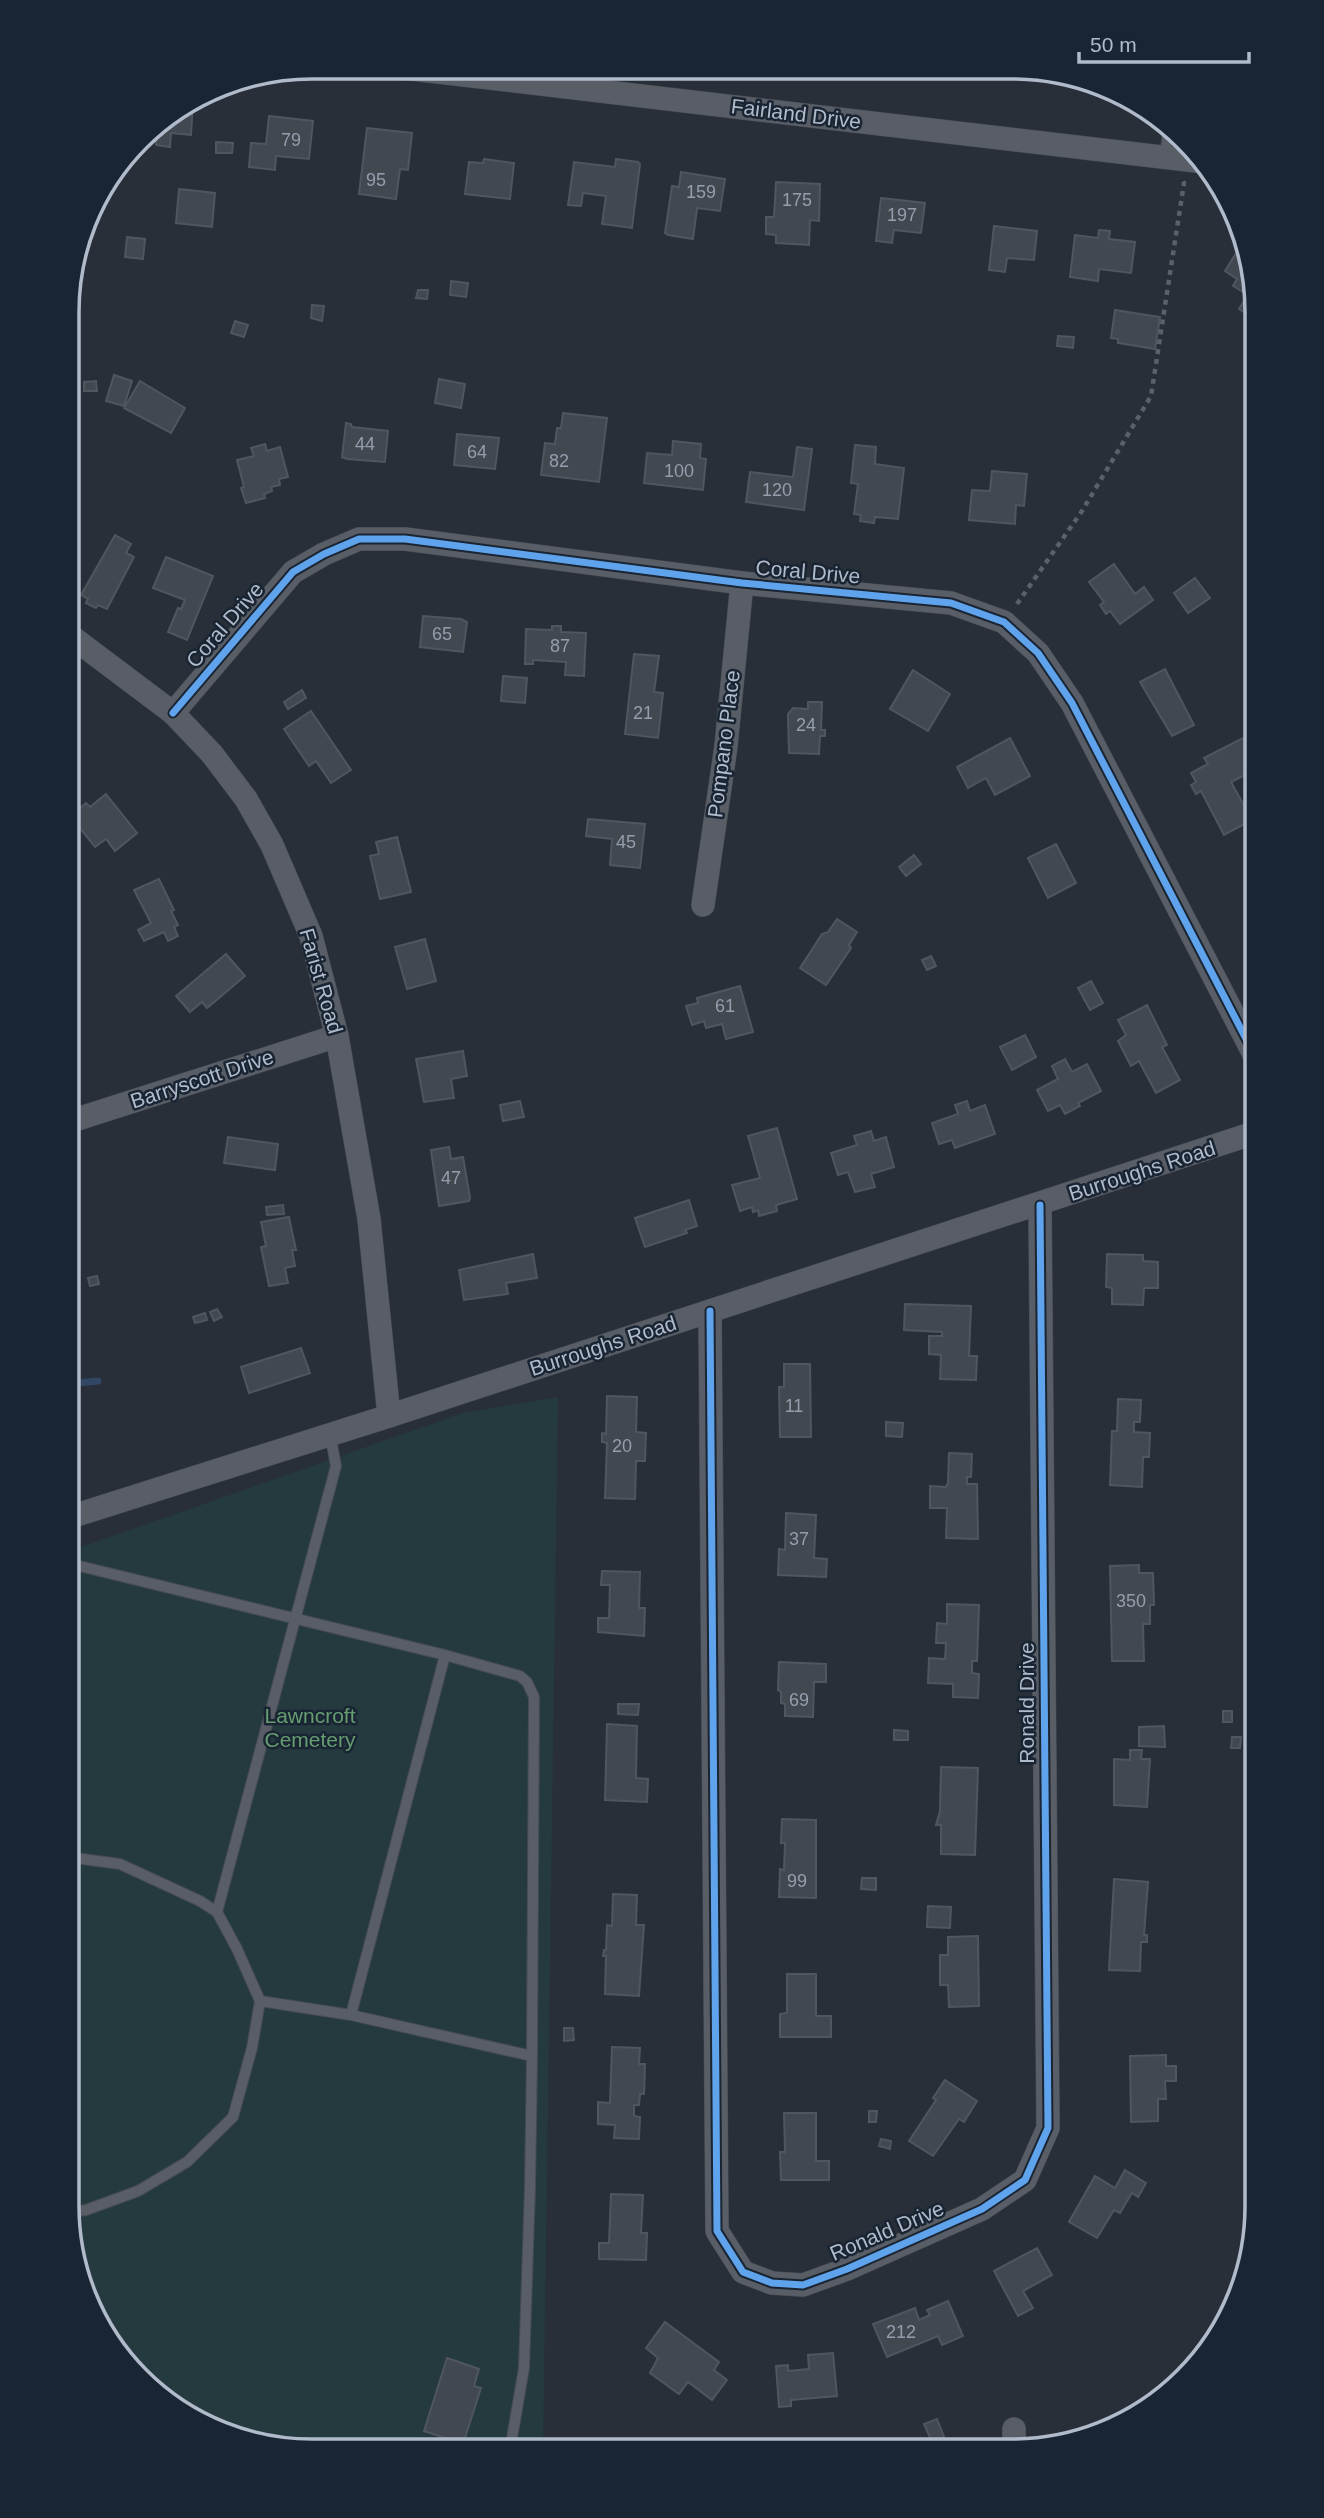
<svg xmlns="http://www.w3.org/2000/svg" width="1324" height="2518" viewBox="0 0 1324 2518" font-family="Helvetica,sans-serif">
	<style>
		.green { fill: #243a3e }
		.lines { fill: none; stroke-linecap: round; stroke-linejoin: round }
		.stream { stroke: #324763; stroke-width: 7 }
		.building { fill: #424850; stroke: #4f5660; stroke-width: 2 }
		.lane-casing { stroke: #464b52; stroke-width: 12 }
		.street-casing { stroke: #464b52; stroke-width: 24 }
		.path { stroke: #5a6168; stroke-width: 4.5; stroke-dasharray: 5 5; stroke-linecap: butt }
		.lane { stroke: #585d66; stroke-width: 10 }
		.street { stroke: #585d66; stroke-width: 23 }
		.cycleway-casing { stroke: #1a2533; stroke-width: 11 }
		.cycleway { stroke: #60a3ed; stroke-width: 7 }
		.labels { text-anchor: middle; stroke-width: 5; stroke-linejoin: round; paint-order: stroke }
		.number-label { font-size: 18px; fill: #949eac }
		.street-label { font-size: 21px; fill: #b0baca; stroke: #1a2533 }
		.park-label { font-size: 21px; fill: #659d71; stroke: #1a2533 }
		.rim { fill: none; stroke: #b0baca; stroke-width: 3.5 }
	</style>
	<rect width="100%" height="100%" fill="#282f38"/>
	<polygon class="green" points="558,1397 543,2450 280,2449 204,2426 150,2391 79,2284 67,2206 67,1552 463,1413"/>
	<g class="lines">
		<polyline class="stream" points="67,1384 98,1381"/>
	</g>
	<g class="building">
		<polygon points="193,101 191,135 171,133 170,147 156,145 158,122"/>
		<polygon points="269,116 313,121 309,159 276,156 275,170 249,167 251,143 266,144"/>
		<polygon points="367,128 412,133 408,170 400,169 396,199 359,194"/>
		<polygon points="216,142 233,143 232,153 216,153"/>
		<polygon points="484,159 514,163 510,199 465,194 469,162 483,163"/>
		<polygon points="616,159 638,162 640,164 632,228 602,224 606,196 583,193 581,206 568,205 574,162 615,167"/>
		<polygon points="681,172 725,179 720,211 697,208 693,239 668,235 665,233 672,186 679,187"/>
		<polygon points="776,182 820,184 819,221 810,220 809,245 776,243 776,235 766,234 766,217 774,217"/>
		<polygon points="179,189 215,193 212,227 176,223"/>
		<polygon points="881,198 925,203 921,233 894,230 892,243 876,241"/>
		<polygon points="994,226 1037,231 1034,260 1007,258 1005,272 989,270"/>
		<polygon points="1099,230 1110,231 1109,239 1135,242 1131,273 1099,269 1098,281 1070,277 1075,235 1098,238"/>
		<polygon points="127,237 145,239 143,259 125,257"/>
		<polygon points="1238,250 1248,257 1257,321 1239,309 1252,288 1249,286 1245,293 1233,286 1237,279 1225,271"/>
		<polygon points="451,281 468,283 466,297 450,295"/>
		<polygon points="418,290 428,290 427,299 416,298"/>
		<polygon points="312,305 324,306 322,321 311,318"/>
		<polygon points="1115,310 1160,317 1155,349 1118,343 1118,339 1111,338"/>
		<polygon points="235,321 248,325 244,337 231,333"/>
		<polygon points="1058,336 1074,337 1073,348 1057,346"/>
		<polygon points="114,375 132,381 124,406 106,401"/>
		<polygon points="439,379 465,384 461,408 435,403"/>
		<polygon points="96,381 97,391 84,391 84,382"/>
		<polygon points="140,381 185,408 171,433 124,408"/>
		<polygon points="563,413 607,418 599,482 541,475 545,443 555,444 557,428 561,428"/>
		<polygon points="346,423 351,424 352,427 388,431 385,462 347,459 342,457"/>
		<polygon points="457,434 499,438 495,469 454,465"/>
		<polygon points="673,441 701,444 700,458 706,459 703,490 644,483 647,453 672,455"/>
		<polygon points="265,444 267,451 280,447 288,477 279,479 280,485 271,487 272,491 264,494 265,498 246,503 241,488 244,487 237,460 254,456 251,448"/>
		<polygon points="855,445 876,447 875,464 904,468 898,519 875,517 874,523 860,521 861,515 854,514 858,484 851,483"/>
		<polygon points="797,447 812,449 804,510 746,502 750,472 793,477"/>
		<polygon points="992,471 1027,474 1024,506 1016,505 1015,524 969,520 972,490 990,491"/>
		<polygon points="115,535 131,544 126,553 134,557 107,609 98,605 96,608 86,603 88,599 81,595"/>
		<polygon points="166,557 213,576 187,640 168,632 178,608 181,609 185,600 153,588"/>
		<polygon points="1114,564 1135,594 1144,587 1153,600 1120,624 1110,611 1106,614 1100,605 1104,602 1089,582"/>
		<polygon points="1195,578 1210,598 1188,613 1174,593"/>
		<polygon points="423,616 461,619 467,622 463,652 420,647"/>
		<polygon points="552,626 561,626 561,632 586,633 584,676 565,675 566,662 533,660 533,664 525,664 526,629 552,630"/>
		<polygon points="634,654 659,656 654,692 663,693 658,738 625,734"/>
		<polygon points="1165,669 1194,725 1172,736 1140,682"/>
		<polygon points="913,670 950,694 928,731 890,709"/>
		<polygon points="503,676 527,678 525,703 501,701"/>
		<polygon points="302,690 306,698 288,709 284,702"/>
		<polygon points="808,702 822,702 821,730 825,730 825,736 820,736 819,754 789,753 788,714 793,708 808,709"/>
		<polygon points="311,711 351,770 331,783 316,761 309,766 284,729"/>
		<polygon points="1245,737 1257,762 1257,769 1231,782 1252,820 1224,835 1201,791 1196,794 1191,785 1196,782 1191,773 1208,764 1204,758"/>
		<polygon points="1010,738 1030,776 995,795 986,778 968,788 957,767"/>
		<polygon points="106,794 137,833 115,851 106,839 95,847 70,816 86,803 90,807"/>
		<polygon points="588,819 645,824 640,868 610,865 612,839 586,836"/>
		<polygon points="397,837 411,892 380,899 370,856 379,854 376,842"/>
		<polygon points="1056,844 1076,883 1048,898 1028,858"/>
		<polygon points="914,855 921,864 906,876 899,867"/>
		<polygon points="159,879 174,910 171,911 178,925 174,927 178,936 168,941 164,932 144,941 138,930 151,923 134,890"/>
		<polygon points="837,919 857,932 849,945 851,948 826,985 800,968 822,934 828,932"/>
		<polygon points="425,939 436,981 407,989 395,947"/>
		<polygon points="226,954 245,976 207,1008 202,1002 190,1012 176,996"/>
		<polygon points="931,956 936,966 927,970 922,960"/>
		<polygon points="1091,981 1103,1003 1090,1010 1078,988"/>
		<polygon points="740,986 753,1032 726,1039 722,1024 706,1028 704,1021 692,1025 686,1006 698,1003 697,998"/>
		<polygon points="1147,1005 1167,1045 1162,1047 1180,1080 1156,1093 1139,1061 1131,1066 1118,1041 1126,1035 1118,1020"/>
		<polygon points="1025,1035 1036,1057 1012,1070 1000,1047"/>
		<polygon points="463,1051 467,1076 451,1079 454,1098 424,1102 416,1059"/>
		<polygon points="1065,1059 1072,1072 1087,1064 1101,1091 1078,1103 1080,1106 1065,1114 1060,1105 1048,1111 1037,1090 1058,1079 1052,1066"/>
		<polygon points="520,1101 524,1117 503,1121 500,1105"/>
		<polygon points="967,1101 970,1111 985,1105 995,1134 955,1148 952,1140 939,1144 932,1123 958,1114 955,1105"/>
		<polygon points="777,1128 797,1199 776,1205 777,1211 759,1216 758,1210 753,1212 752,1207 740,1211 732,1185 760,1178 748,1136"/>
		<polygon points="871,1131 874,1141 886,1137 894,1167 871,1174 875,1187 855,1192 848,1172 838,1175 831,1153 857,1145 854,1136"/>
		<polygon points="228,1137 278,1144 275,1170 224,1163"/>
		<polygon points="449,1147 451,1159 463,1157 470,1198 469,1201 439,1206 431,1150"/>
		<polygon points="689,1200 697,1226 685,1230 687,1233 645,1247 635,1218"/>
		<polygon points="283,1205 284,1214 267,1215 266,1207"/>
		<polygon points="289,1217 296,1250 292,1250 295,1266 285,1268 288,1283 269,1286 261,1247 266,1246 261,1222"/>
		<polygon points="533,1254 537,1278 506,1283 508,1294 464,1300 459,1270"/>
		<polygon points="1107,1254 1143,1255 1143,1261 1158,1262 1158,1288 1144,1288 1143,1305 1112,1304 1112,1288 1106,1287"/>
		<polygon points="97,1276 99,1284 90,1286 88,1278"/>
		<polygon points="905,1304 971,1306 969,1356 977,1356 976,1380 940,1379 941,1355 929,1354 929,1336 942,1336 942,1332 904,1330"/>
		<polygon points="217,1309 222,1317 214,1321 210,1312"/>
		<polygon points="205,1313 207,1320 195,1323 193,1317"/>
		<polygon points="301,1348 310,1373 249,1393 241,1367"/>
		<polygon points="784,1364 810,1364 811,1437 780,1437 779,1387 784,1387"/>
		<polygon points="607,1396 637,1397 636,1432 646,1433 645,1461 636,1461 635,1499 605,1498 607,1443 602,1442 602,1433 606,1434"/>
		<polygon points="1118,1399 1141,1400 1140,1422 1134,1422 1134,1432 1150,1433 1149,1457 1143,1457 1142,1487 1110,1485 1112,1431 1117,1431"/>
		<polygon points="886,1422 903,1423 902,1437 886,1436"/>
		<polygon points="949,1453 972,1454 971,1477 967,1477 967,1484 977,1484 978,1539 946,1538 947,1508 930,1508 930,1486 946,1487 948,1483"/>
		<rect x="1252" y="1478" width="5" height="25"/>
		<polygon points="786,1513 816,1515 814,1558 827,1559 826,1577 778,1575 779,1549 785,1550"/>
		<polygon points="1139,1565 1139,1573 1153,1573 1154,1605 1150,1605 1150,1624 1143,1624 1144,1661 1112,1661 1110,1566"/>
		<polygon points="602,1571 640,1572 639,1608 645,1608 644,1636 598,1632 598,1618 609,1618 610,1585 601,1585"/>
		<polygon points="947,1604 979,1605 977,1661 972,1661 972,1673 979,1674 978,1698 953,1697 953,1684 928,1683 929,1658 945,1659 946,1643 936,1643 937,1623 947,1624"/>
		<polygon points="779,1662 826,1664 826,1682 814,1682 813,1717 785,1716 785,1704 781,1703 781,1692 778,1690"/>
		<polygon points="618,1704 639,1704 638,1715 618,1714"/>
		<rect x="1223" y="1711" width="9" height="11"/>
		<polygon points="607,1724 637,1726 636,1778 648,1779 647,1802 605,1800"/>
		<polygon points="1164,1726 1165,1747 1139,1746 1139,1727"/>
		<polygon points="894,1730 908,1731 908,1740 894,1740"/>
		<polygon points="1232,1737 1241,1737 1240,1748 1231,1748"/>
		<polygon points="1130,1750 1142,1750 1141,1759 1150,1759 1147,1807 1114,1805 1114,1759 1130,1760"/>
		<polygon points="941,1767 978,1768 975,1855 941,1854 941,1825 936,1825 940,1811"/>
		<polygon points="782,1819 816,1820 816,1898 779,1897 780,1869 784,1870 785,1843 781,1843"/>
		<polygon points="862,1878 876,1878 876,1890 861,1889"/>
		<polygon points="1114,1879 1148,1882 1144,1935 1147,1935 1147,1942 1141,1942 1140,1971 1109,1970"/>
		<polygon points="613,1894 637,1895 636,1925 644,1925 639,1996 605,1994 606,1956 603,1956 604,1950 606,1950 607,1925 612,1926"/>
		<polygon points="928,1906 951,1907 950,1928 927,1927"/>
		<polygon points="978,1936 979,2006 949,2007 948,1985 940,1985 940,1955 948,1955 948,1937"/>
		<polygon points="787,1974 816,1974 816,2016 831,2016 831,2037 780,2037 780,2014 787,2013"/>
		<polygon points="564,2028 573,2028 574,2040 564,2041"/>
		<polygon points="612,2047 640,2048 639,2064 645,2064 644,2094 640,2094 639,2105 634,2105 634,2116 640,2117 639,2139 614,2138 615,2125 598,2124 598,2102 610,2103"/>
		<polygon points="1166,2055 1166,2066 1176,2066 1176,2081 1165,2081 1166,2099 1158,2099 1158,2121 1131,2122 1130,2056"/>
		<polygon points="945,2080 977,2101 964,2122 959,2119 933,2156 909,2141 936,2100 933,2098"/>
		<polygon points="869,2111 877,2111 876,2122 869,2122"/>
		<polygon points="784,2113 816,2113 816,2161 829,2161 829,2180 781,2180 780,2152 785,2152"/>
		<polygon points="881,2139 891,2141 890,2149 879,2146"/>
		<polygon points="1125,2170 1146,2183 1138,2197 1132,2193 1120,2213 1114,2210 1097,2238 1069,2222 1095,2176 1115,2188"/>
		<polygon points="611,2194 643,2195 641,2233 647,2233 646,2260 599,2259 599,2243 609,2243"/>
		<polygon points="1037,2248 1052,2275 1023,2291 1033,2308 1018,2316 994,2271"/>
		<polygon points="948,2301 963,2336 942,2345 938,2336 887,2357 873,2324 915,2308 919,2320 930,2315 927,2310"/>
		<polygon points="665,2322 719,2362 714,2370 727,2380 712,2400 688,2382 679,2394 650,2373 658,2358 646,2348"/>
		<polygon points="833,2353 837,2396 791,2400 791,2406 779,2407 776,2366 788,2365 788,2371 809,2369 808,2355"/>
		<polygon points="447,2358 479,2369 474,2386 481,2388 463,2444 424,2431"/>
		<polygon points="937,2419 944,2437 932,2442 924,2424"/>
	</g>
	<g class="lines">
		<g class="lane-casing">
			<g id="lane">
				<polyline points="1165,157 1169,125"/>
				<polyline points="67,1563 445,1655"/>
				<polyline points="67,1857 120,1864 200,1901 217,1912 237,1949 260,2001 252,2048 233,2117 187,2162 138,2191 86,2210 68,2213"/>
				<polyline points="217,1912 336,1466 330,1434"/>
				<polyline points="260,2001 351,2015 532,2056 530,2187 524,2368 510,2450"/>
				<polyline points="351,2015 445,1655 520,1676 527,1682 534,1697 532,2056"/>
			</g>
		</g>
		<g class="street-casing">
			<g id="street">
				<polyline points="395,67 1196,161"/>
				<polyline points="68,634 173,713 212,754 246,799 272,845 311,936 337,1036 369,1219 389,1416"/>
				<polyline points="173,713 293,572 324,554 359,539 405,539 742,583 951,603 1004,622 1038,653 1072,703 1257,1060"/>
				<polyline points="703,905 726,746 742,583"/>
				<polyline points="68,1122 337,1036"/>
				<polyline points="710,1311 717,2231 743,2272 772,2283 803,2285 847,2269 982,2209 1025,2180 1048,2128 1040,1205"/>
				<polyline points="67,1518 389,1416 1257,1132"/>
				<polyline points="1014,2451 1014,2429"/>
			</g>
		</g>
		<polyline class="path" points="1017,604 1082,511 1151,396 1184,183 1182,180"/>
		<use href="#lane" class="lane"/>
		<use href="#street" class="street"/>
		<g class="cycleway-casing">
			<g id="cycleway">
				<polyline points="173,713 293,572 324,554 359,539 405,539 742,583 951,603 1004,622 1038,653 1072,703 1257,1060"/>
				<polyline points="710,1311 717,2231 743,2272 772,2283 803,2285 847,2269 982,2209 1025,2180 1048,2128 1040,1205"/>
			</g>
		</g>
		<use href="#cycleway" class="cycleway"/>
	</g>
	<g class="labels">
		<g class="number-label">
			<text x="291" y="146">79</text>
			<text x="376" y="186">95</text>
			<text x="701" y="198">159</text>
			<text x="797" y="206">175</text>
			<text x="902" y="221">197</text>
			<text x="365" y="450">44</text>
			<text x="477" y="458">64</text>
			<text x="559" y="467">82</text>
			<text x="679" y="477">100</text>
			<text x="777" y="496">120</text>
			<text x="442" y="640">65</text>
			<text x="560" y="652">87</text>
			<text x="643" y="719">21</text>
			<text x="806" y="731">24</text>
			<text x="626" y="848">45</text>
			<text x="725" y="1012">61</text>
			<text x="451" y="1184">47</text>
			<text x="794" y="1412">11</text>
			<text x="622" y="1452">20</text>
			<text x="799" y="1545">37</text>
			<text x="1131" y="1607">350</text>
			<text x="799" y="1706">69</text>
			<text x="797" y="1887">99</text>
			<text x="901" y="2338">212</text>
		</g>
		<g class="street-label">
			<text transform="translate(796 114) rotate(7)" y="7">Fairland Drive</text>
			<text transform="translate(808 572) rotate(5)" y="7">Coral Drive</text>
			<text transform="translate(225 625) rotate(-49)" y="7">Coral Drive</text>
			<text transform="translate(724 744) rotate(-83)" y="7">Pompano Place</text>
			<text transform="translate(321 981) rotate(74)" y="7">Farist Road</text>
			<text transform="translate(202 1079) rotate(-18)" y="7">Barryscott Drive</text>
			<text transform="translate(1142 1171) rotate(-18)" y="7">Burroughs Road</text>
			<text transform="translate(603 1346) rotate(-18)" y="7">Burroughs Road</text>
			<text transform="translate(1027 1703) rotate(-90)" y="7">Ronald Drive</text>
			<text transform="translate(887 2231) rotate(-23)" y="7">Ronald Drive</text>
		</g>
		<g class="park-label">
			<text x="310" y="1723">Lawncroft<tspan x="310" dy="24">Cemetery</tspan></text>
		</g>
	</g>
	<path d="M0 0H1324V2518H0ZM312 79H1012A233 233 0 0 1 1245 312V2206A233 233 0 0 1 1012 2439H312A233 233 0 0 1 79 2206V312A233 233 0 0 1 312 79Z" fill="#1a2533" fill-rule="evenodd"/>
	<path class="rim" d="M312 79H1012A233 233 0 0 1 1245 312V2206A233 233 0 0 1 1012 2439H312A233 233 0 0 1 79 2206V312A233 233 0 0 1 312 79Z"/>
	<path d="M1079 52v10h170v-10" fill="none" stroke="#b0baca" stroke-width="3.5"/>
	<text x="1090" y="52" font-size="21" fill="#b0baca" stroke="#1a2533" stroke-width="5" paint-order="stroke">50 m</text>
</svg>
